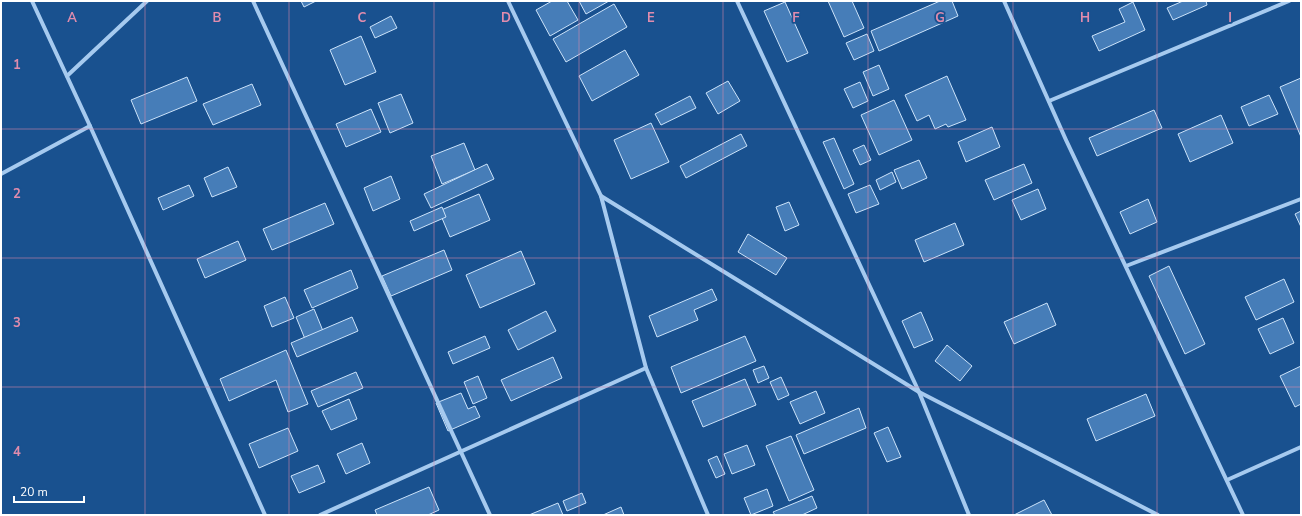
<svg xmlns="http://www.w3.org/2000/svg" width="1302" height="516" viewBox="0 0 1302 516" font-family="'Nunito Sans',sans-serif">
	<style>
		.building { fill: #467db8; stroke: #cce3fa }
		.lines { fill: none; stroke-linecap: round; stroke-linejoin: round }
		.minor { stroke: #a6caef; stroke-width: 4 }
		.grid { fill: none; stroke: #e08cad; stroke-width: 1; stroke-opacity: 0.55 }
		.grid-label { font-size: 13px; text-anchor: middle; font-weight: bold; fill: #e08cad; stroke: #19518f; stroke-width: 3.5; stroke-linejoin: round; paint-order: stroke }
	</style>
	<rect width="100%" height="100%" fill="#19518f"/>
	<g class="building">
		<polygon points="301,1 316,1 304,7"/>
		<polygon points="552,1 567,1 578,20 550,36 536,10"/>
		<polygon points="579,1 609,1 586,14"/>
		<polygon points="828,1 852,1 864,28 844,37"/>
		<polygon points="940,1 952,1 958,16 879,51 871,31"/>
		<polygon points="1183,1 1206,1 1207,5 1173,20 1167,8"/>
		<polygon points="785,2 808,53 787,62 764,11"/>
		<polygon points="1133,2 1145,30 1099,51 1092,36 1125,22 1119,9"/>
		<polygon points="614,4 627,27 566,62 553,39"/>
		<polygon points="391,16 397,28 375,38 370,27"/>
		<polygon points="867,34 874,51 854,60 846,43"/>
		<polygon points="361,36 376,72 345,85 330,50"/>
		<polygon points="625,50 639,75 592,101 579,76"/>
		<polygon points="879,65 889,89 873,96 863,72"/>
		<polygon points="947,76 966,120 948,127 946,124 935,129 929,115 917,121 905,95"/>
		<polygon points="187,77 197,101 141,124 131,100"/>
		<polygon points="1301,78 1301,137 1280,87"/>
		<polygon points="728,81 740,101 718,114 706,93"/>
		<polygon points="860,82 868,101 853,108 844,89"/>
		<polygon points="252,84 261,105 213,125 203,104"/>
		<polygon points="401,94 413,123 390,133 378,103"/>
		<polygon points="1269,95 1278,114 1249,126 1241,107"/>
		<polygon points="690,96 696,108 661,125 655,114"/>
		<polygon points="894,100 912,140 879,155 861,115"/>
		<polygon points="371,109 381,132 346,147 336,124"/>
		<polygon points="1154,110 1162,128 1097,156 1089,138"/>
		<polygon points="1221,115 1233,143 1190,162 1178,134"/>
		<polygon points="651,123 669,162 631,179 614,140"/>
		<polygon points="992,127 1000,147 966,162 958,142"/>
		<polygon points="741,134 747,146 686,178 680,166"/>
		<polygon points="834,138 854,184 844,189 823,142"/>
		<polygon points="464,143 475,170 442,184 431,156"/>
		<polygon points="864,145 871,160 860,165 853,150"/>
		<polygon points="919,160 927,178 902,189 894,170"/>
		<polygon points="487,164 494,179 431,208 424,194"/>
		<polygon points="1024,164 1032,183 994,200 985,180"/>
		<polygon points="228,167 237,187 212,197 204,178"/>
		<polygon points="892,172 896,182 880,190 876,180"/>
		<polygon points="391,176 400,199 373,211 364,188"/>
		<polygon points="189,185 194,196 163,210 158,198"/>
		<polygon points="870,185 879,204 856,213 848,194"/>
		<polygon points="1038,189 1046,209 1021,220 1012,200"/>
		<polygon points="479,194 490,220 450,237 439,211"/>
		<polygon points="1148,199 1157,222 1130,234 1120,212"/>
		<polygon points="789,202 799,225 785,231 776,207"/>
		<polygon points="325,203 334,224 272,250 263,229"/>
		<polygon points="442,207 446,217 414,231 410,221"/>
		<polygon points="1301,211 1301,227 1295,214"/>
		<polygon points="955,223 964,245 924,262 915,240"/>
		<polygon points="748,234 787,258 776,275 738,252"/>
		<polygon points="238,241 246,260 205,278 197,259"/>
		<polygon points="444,250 452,270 391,296 382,276"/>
		<polygon points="521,251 535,284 480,308 466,275"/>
		<polygon points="1169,266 1205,344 1185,354 1149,276"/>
		<polygon points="351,270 358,288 312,308 304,290"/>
		<polygon points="1284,279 1294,302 1256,320 1245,297"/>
		<polygon points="712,289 717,300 694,310 698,320 657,337 649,316"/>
		<polygon points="285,297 294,318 272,327 264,306"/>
		<polygon points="1047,303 1056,325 1014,344 1004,322"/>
		<polygon points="314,309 323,331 305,339 296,317"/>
		<polygon points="546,311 556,331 518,350 508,330"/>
		<polygon points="921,312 933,340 914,348 902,321"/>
		<polygon points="352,317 358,331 297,357 291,343"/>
		<polygon points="1283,318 1294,343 1270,354 1258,329"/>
		<polygon points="485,336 490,348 453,364 448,352"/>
		<polygon points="745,336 756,361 681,393 671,367"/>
		<polygon points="947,345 972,366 960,381 935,361"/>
		<polygon points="286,350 308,404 288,412 276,380 229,401 220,379"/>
		<polygon points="553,357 562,378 511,401 501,380"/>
		<polygon points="764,366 769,378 758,383 753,370"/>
		<polygon points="1301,366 1301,404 1295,407 1280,376"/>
		<polygon points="356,372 363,388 318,407 311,391"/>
		<polygon points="478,376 487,398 473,404 464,382"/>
		<polygon points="781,377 789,395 778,400 770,382"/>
		<polygon points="745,379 756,405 703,427 692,401"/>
		<polygon points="816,391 825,413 800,424 790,402"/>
		<polygon points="461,393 468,409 475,406 480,417 448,431 436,403"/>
		<polygon points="1146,394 1155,416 1096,441 1087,419"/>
		<polygon points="349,399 357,419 331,430 322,411"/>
		<polygon points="859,408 866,428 804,454 796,435"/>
		<polygon points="888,427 901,457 887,462 874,433"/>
		<polygon points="288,428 298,451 259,468 249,444"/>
		<polygon points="791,436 814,490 789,501 766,446"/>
		<polygon points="362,443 370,463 346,474 337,454"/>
		<polygon points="747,445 755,465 732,474 724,454"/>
		<polygon points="717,456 725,474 716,478 708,460"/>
		<polygon points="318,465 325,482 299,493 291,476"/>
		<polygon points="429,487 439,510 428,515 377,515 375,510"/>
		<polygon points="767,489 773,506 751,515 744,498"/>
		<polygon points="582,493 586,503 567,511 563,501"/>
		<polygon points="812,496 817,508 802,515 775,515 773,512"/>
		<polygon points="1044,500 1052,515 1014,515"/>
		<polygon points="558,503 563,515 529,515"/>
		<polygon points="621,507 624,515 603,515"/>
	</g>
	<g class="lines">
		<g class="minor">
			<polyline points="32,1 90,126 265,515"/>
			<polyline points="253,1 490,515"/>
			<polyline points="508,1 601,196 646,368 708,515"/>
			<polyline points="737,1 919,392 969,515"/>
			<polyline points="1004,1 1066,140 1243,515"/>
			<polyline points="67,76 147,1"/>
			<polyline points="1049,101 1289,1"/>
			<polyline points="1,174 90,126"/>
			<polyline points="601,196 919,392 1158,515"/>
			<polyline points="1126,266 1301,199"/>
			<polyline points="1227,480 1301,447"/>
			<polyline points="320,515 646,368"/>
		</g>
	</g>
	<path class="grid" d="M 145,1 L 145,515M 289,1 L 289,515M 434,1 L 434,515M 579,1 L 579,515M 723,1 L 723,515M 868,1 L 868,515M 1013,1 L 1013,515M 1157,1 L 1157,515M 1,129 L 1301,129M 1,258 L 1301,258M 1,387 L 1301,387"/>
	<g class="grid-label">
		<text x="72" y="22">A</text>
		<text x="217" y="22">B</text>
		<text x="362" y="22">C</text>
		<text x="506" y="22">D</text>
		<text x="651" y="22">E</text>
		<text x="796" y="22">F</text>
		<text x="940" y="22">G</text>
		<text x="1085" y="22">H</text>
		<text x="1230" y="22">I</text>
		<text x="17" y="69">1</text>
		<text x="17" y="198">2</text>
		<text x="17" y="327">3</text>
		<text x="17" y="456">4</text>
	</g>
	<rect width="1302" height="516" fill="none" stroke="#ffffff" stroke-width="4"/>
	<path d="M14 496v6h70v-6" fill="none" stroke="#ffffff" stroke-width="2"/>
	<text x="20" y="496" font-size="12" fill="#ffffff" stroke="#19518f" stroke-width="3" paint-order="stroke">20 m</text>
</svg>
